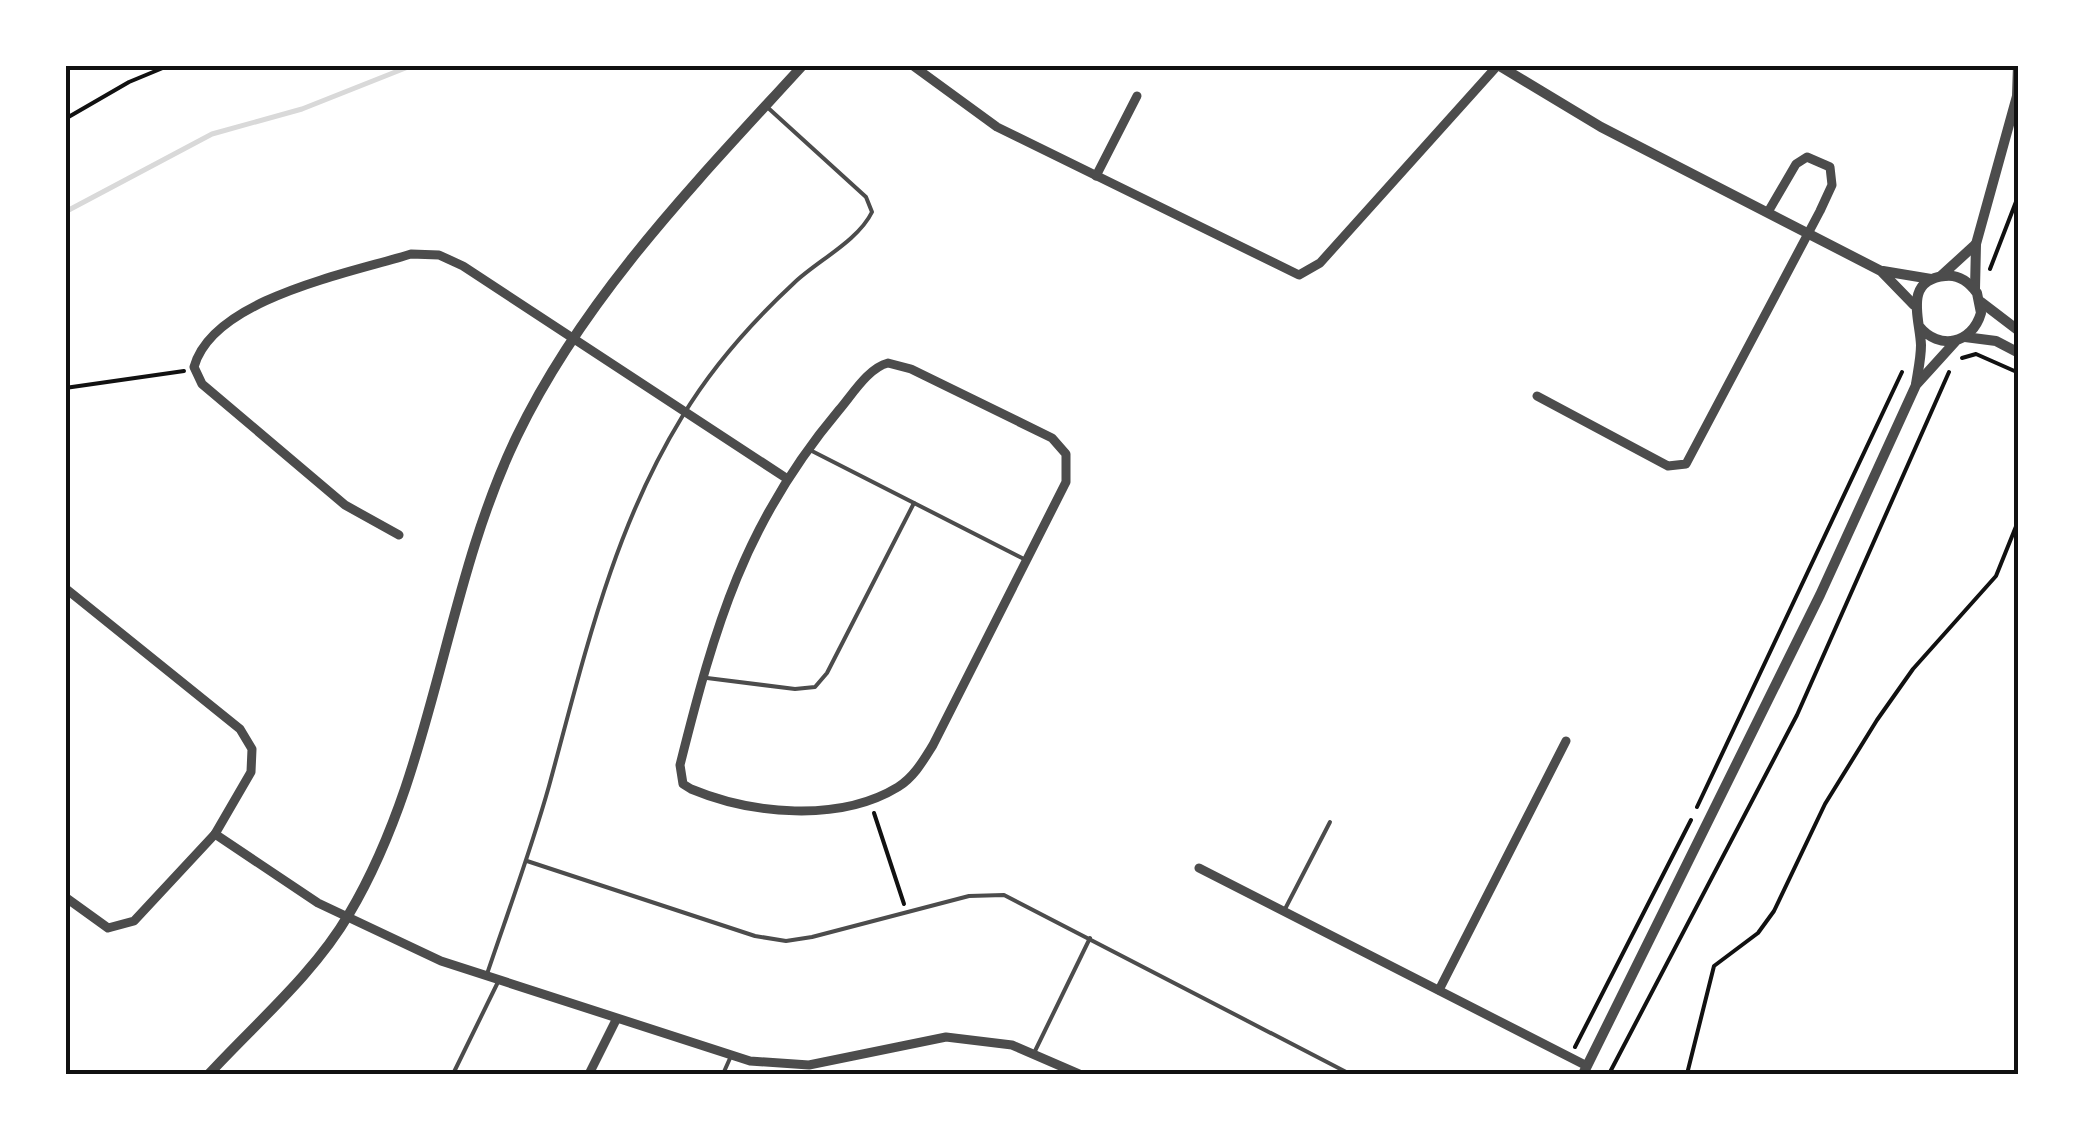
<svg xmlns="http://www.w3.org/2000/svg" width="2084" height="1139" viewBox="0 0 2084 1139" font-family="Ubuntu,sans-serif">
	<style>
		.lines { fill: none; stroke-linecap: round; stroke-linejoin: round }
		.stream { stroke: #d9d9d9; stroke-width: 5 }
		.path { stroke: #111; stroke-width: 4 }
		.service { stroke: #4c4c4c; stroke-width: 4 }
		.minor { stroke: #4c4c4c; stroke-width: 9 }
		.tertiary { stroke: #4c4c4c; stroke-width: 10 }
		.neatline { fill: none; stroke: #111; stroke-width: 4 }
	</style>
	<rect width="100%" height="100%" fill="#fff"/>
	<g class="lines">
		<polyline class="stream" points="65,212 212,134 302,109 413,65"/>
		<g class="path">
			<polyline points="65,119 129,82 170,65"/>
			<polyline points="1990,269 2019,194"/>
			<polyline points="1962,358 1976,354 2019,373"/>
			<polyline points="65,388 184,371"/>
			<polyline points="1697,807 1902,372"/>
			<polyline points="874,813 904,904"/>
			<polyline points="1575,1047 1691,820"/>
			<polyline points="1609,1074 1797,715 1949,372"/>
			<polyline points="1687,1074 1714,966 1758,933 1774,911 1825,804 1877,720 1913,669 1996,576 2019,519"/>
		</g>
		<g class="service">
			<polyline points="808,449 1026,560"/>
			<polyline points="707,678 795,689 815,687 827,673 914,503"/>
			<polyline points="527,861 755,936 786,941 812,937 969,896 1004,895 1350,1074"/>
			<polyline points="1284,911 1330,822"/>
			<path d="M 487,974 C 508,912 531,850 549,786 C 584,658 612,531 682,417 C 712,367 752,322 794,283 C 817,261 858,241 872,212 L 866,197 L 766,106"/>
			<polyline points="1035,1051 1090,938"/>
			<polyline points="453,1074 498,982"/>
			<polyline points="723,1074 731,1056"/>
		</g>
		<g class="minor">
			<polyline points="912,65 997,127 1299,275 1320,263 1498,65"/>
			<polyline points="1096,176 1137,96"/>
			<path d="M 888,363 L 911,369 L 1052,438 L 1066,454 L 1066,482 L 933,745 C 923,761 914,777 898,787 C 839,823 751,814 691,789 L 683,784 L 680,765 C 715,626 744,523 839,410 C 852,395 868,368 888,363 Z"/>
			<polyline points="1537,396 1668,466 1686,464 1820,211 1832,185 1830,167 1807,157 1796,164 1768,212"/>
			<path d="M 399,535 L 345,505 L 202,384 L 194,367 C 213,298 351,273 411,254 L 439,255 L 463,266 L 786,478"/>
			<polyline points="65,588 240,729 252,749 251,772 215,834 134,921 108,928 65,897"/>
			<polyline points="215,834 318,903 441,961 750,1061 809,1065 946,1037 1012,1045 1079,1074"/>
			<polyline points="1199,868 1587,1066"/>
			<polyline points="1439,990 1566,741"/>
			<polyline points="589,1074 616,1020"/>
		</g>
		<g class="tertiary">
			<polyline points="1498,65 1601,127 1881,271 1914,305"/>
			<polyline points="1883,271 1931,279"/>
			<polyline points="1942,275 1976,244"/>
			<polyline points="1975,289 1976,244 2017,96 2018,65"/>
			<polyline points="1981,302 2019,331"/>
			<polyline points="1965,337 1996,341 2019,353"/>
			<path d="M 1916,384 C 1918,371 1921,358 1921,345 C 1920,319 1903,280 1945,276 C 1959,274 1969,282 1977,293 L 1981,313 C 1972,344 1939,351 1919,326"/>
			<path d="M 209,1074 C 255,1024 314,974 349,914 C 436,767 443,589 517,436 C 585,295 698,180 803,65"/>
			<polyline points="1583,1074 1820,595 1916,385 1955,342"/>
		</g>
	</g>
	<rect width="2084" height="1139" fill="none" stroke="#ffffff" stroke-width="135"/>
	<rect x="68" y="68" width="1948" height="1004" class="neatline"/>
</svg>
